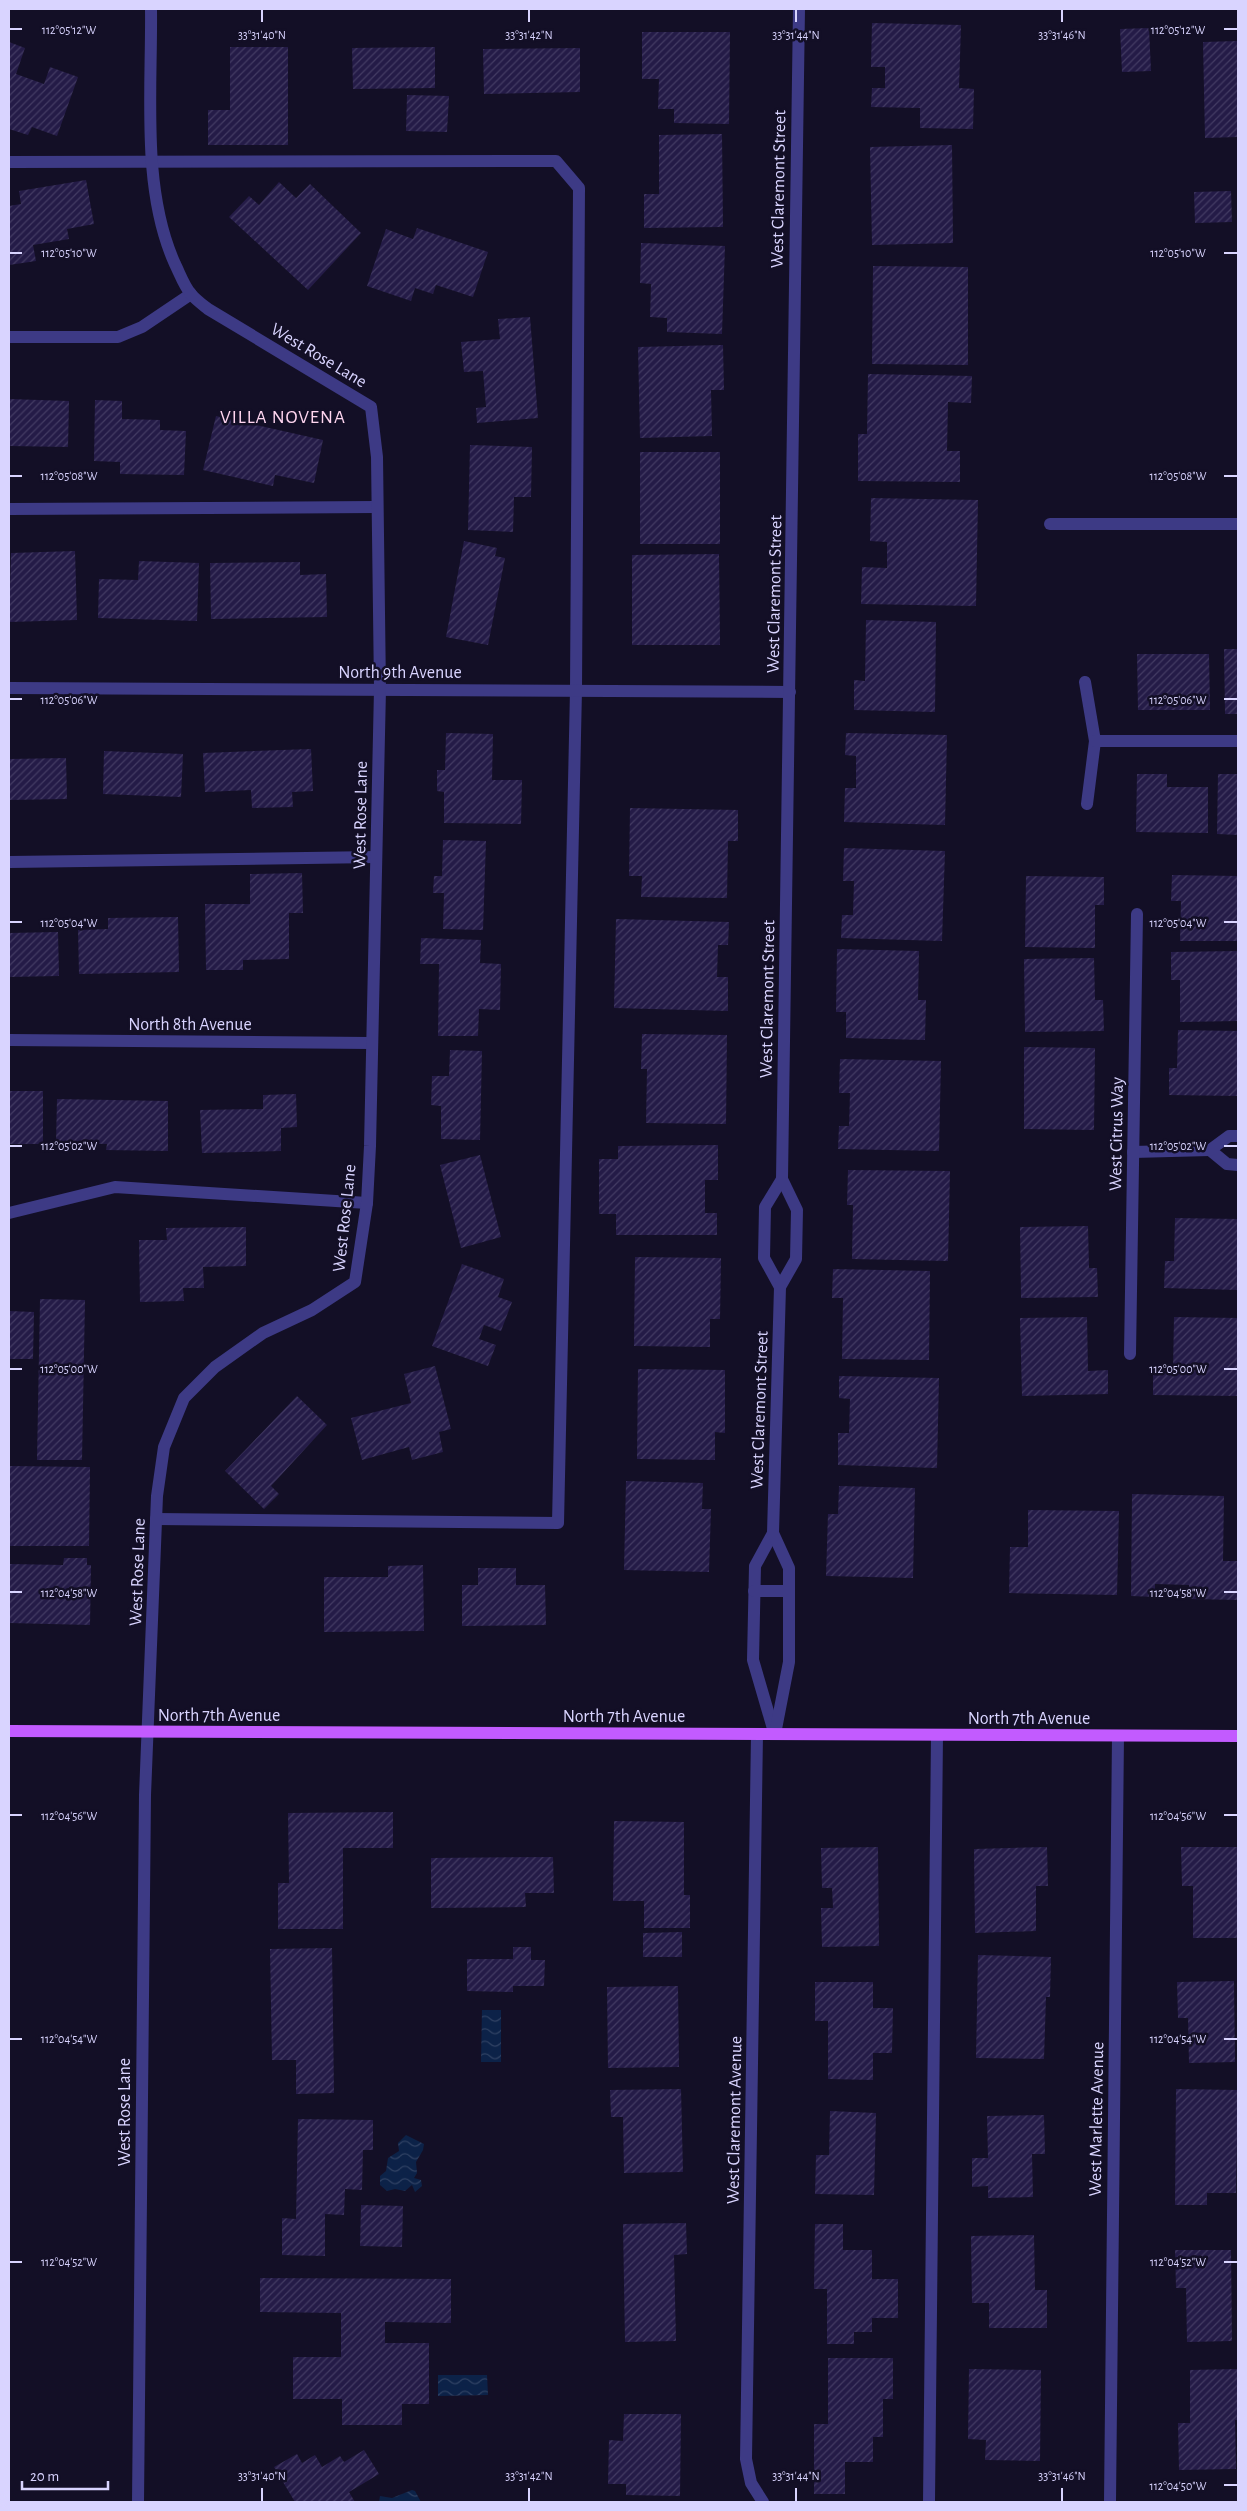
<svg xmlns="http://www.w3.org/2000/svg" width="1247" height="2511" viewBox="0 0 1247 2511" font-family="'Alegreya Sans',sans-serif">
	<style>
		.water { fill: url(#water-waves) }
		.building { fill: url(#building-hatch) }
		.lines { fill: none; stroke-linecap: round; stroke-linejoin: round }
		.minor { stroke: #3d3a85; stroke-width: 12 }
		.major { stroke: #c25bff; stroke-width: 12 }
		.ticks { fill: none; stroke: #d9d4ff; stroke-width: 2 }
		.labels { text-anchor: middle; stroke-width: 5; stroke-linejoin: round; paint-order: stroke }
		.street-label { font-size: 18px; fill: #d9d4ff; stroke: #130f26 }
		.neighbourhood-label { font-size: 19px; letter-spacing: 1px; fill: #ffd6f0; stroke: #130f26 }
		.ticks-label { font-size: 12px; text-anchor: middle; fill: #d9d4ff; stroke: #130f26; stroke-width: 5; stroke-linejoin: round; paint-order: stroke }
	</style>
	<defs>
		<pattern id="water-waves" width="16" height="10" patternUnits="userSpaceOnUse" patternTransform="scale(1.25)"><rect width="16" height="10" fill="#0c2248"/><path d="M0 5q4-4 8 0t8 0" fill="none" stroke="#2f4163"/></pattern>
		<pattern id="building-hatch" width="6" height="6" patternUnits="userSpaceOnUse" patternTransform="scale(1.25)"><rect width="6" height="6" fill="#241b47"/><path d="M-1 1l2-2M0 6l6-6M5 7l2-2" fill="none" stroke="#433b63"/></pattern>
	</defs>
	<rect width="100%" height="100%" fill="#130f26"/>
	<g class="water">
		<polygon points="482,2010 501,2010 501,2062 481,2062"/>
		<polygon points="406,2135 424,2144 423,2150 416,2162 417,2173 414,2178 421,2180 422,2186 415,2192 412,2185 405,2191 395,2189 387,2191 380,2185 380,2176 386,2171 388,2158 399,2151 398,2143"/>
		<polygon points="438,2375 487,2375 488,2395 438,2396"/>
		<polygon points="412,2490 415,2491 421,2502 379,2502 380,2496 392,2498"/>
	</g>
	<g class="building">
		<polygon points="872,23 961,25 959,88 974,89 973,129 920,128 920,108 871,107 872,88 885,88 885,67 871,67"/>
		<polygon points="1149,28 1151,71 1122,72 1120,29"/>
		<polygon points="642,32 730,32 729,124 674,123 674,109 658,109 659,79 642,79"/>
		<polygon points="1238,41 1238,137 1205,138 1203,42"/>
		<polygon points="9,42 25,48 16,74 44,84 50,67 78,77 57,136 32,127 28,135 9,129"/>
		<polygon points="230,47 288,47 288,145 208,145 208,110 230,110"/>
		<polygon points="435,47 435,88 353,89 352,48"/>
		<polygon points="580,48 580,92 484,94 483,49"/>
		<polygon points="407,95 449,96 447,132 406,131"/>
		<polygon points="722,134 723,227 644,228 644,194 659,194 659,135"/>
		<polygon points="952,145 953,243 872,245 870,147"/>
		<polygon points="86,180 94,224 67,229 69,239 33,245 36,261 9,265 9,206 21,204 19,191"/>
		<polygon points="279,182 296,198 310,184 361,233 308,290 229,217 249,196 259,205"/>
		<polygon points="1231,191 1232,222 1195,223 1194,192"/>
		<polygon points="417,228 488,252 473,297 436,285 433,294 415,288 411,301 367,286 386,229 413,239"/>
		<polygon points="641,243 725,246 722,334 667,332 667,318 650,317 651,284 640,283"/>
		<polygon points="873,266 968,267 968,365 872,364"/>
		<polygon points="530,317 538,418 477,423 476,408 486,407 483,371 464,372 461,342 500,339 498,319"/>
		<polygon points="723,345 724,390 711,390 712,436 640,438 638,347"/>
		<polygon points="868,374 972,376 971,403 948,402 947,451 960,451 960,482 858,481 858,434 867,434"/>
		<polygon points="9,399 69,401 68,447 9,446"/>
		<polygon points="95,400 122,401 122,419 160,420 160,430 186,431 184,475 120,474 120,462 94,461"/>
		<polygon points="216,416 323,440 314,483 275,475 273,486 203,470"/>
		<polygon points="470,445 532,447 531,497 514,497 513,532 468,530"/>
		<rect x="640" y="452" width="80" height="92"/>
		<polygon points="871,498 978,500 976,606 861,604 862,567 887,568 887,542 870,541"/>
		<polygon points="464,541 497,548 495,556 505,558 488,645 446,637"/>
		<polygon points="75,551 77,620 9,622 11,553"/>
		<polygon points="719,554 720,645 632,645 632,555"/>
		<polygon points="139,561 199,563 197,621 98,618 99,579 138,580"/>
		<polygon points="300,562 300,575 326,574 327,617 211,619 210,563"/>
		<polygon points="866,620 936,622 935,712 854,710 854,680 865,681"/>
		<polygon points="1224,649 1238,649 1238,714 1225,714"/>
		<polygon points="1137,654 1209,654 1210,710 1138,710"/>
		<polygon points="446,733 493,734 492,780 522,780 521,824 444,823 444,792 437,791 437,770 445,770"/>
		<polygon points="846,733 947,735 945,825 844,822 845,788 856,788 856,756 845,755"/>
		<polygon points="311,749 313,791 292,792 293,807 252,808 251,790 205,792 203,753"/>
		<polygon points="104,751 183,754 181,797 103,794"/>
		<polygon points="66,758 67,799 9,800 9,759"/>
		<polygon points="1137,774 1167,774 1167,787 1208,787 1208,833 1136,832"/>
		<polygon points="1218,774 1238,774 1238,835 1217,834"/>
		<polygon points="630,808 738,810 738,841 728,841 727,898 641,897 642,876 629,876"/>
		<polygon points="443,840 486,841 483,930 443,929 444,893 433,893 434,876 442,876"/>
		<polygon points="844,848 945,851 942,941 841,938 842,915 853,915 854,881 843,881"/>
		<polygon points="302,873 303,913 289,913 289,959 243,960 243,970 206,970 205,904 250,904 250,874"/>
		<polygon points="1172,875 1238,876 1238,941 1180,941 1181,901 1171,901"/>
		<polygon points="1026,876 1104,877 1104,905 1095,905 1095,948 1025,947"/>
		<polygon points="178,917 179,972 79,974 78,930 108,929 108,918"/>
		<polygon points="616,919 729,922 728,945 718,945 717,977 728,977 728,1011 614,1008"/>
		<polygon points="58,932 59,976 9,977 9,933"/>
		<polygon points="421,938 481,940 480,963 501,964 500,1010 479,1009 478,1036 438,1036 439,964 420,964"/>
		<polygon points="837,949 919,951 918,1000 926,1000 925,1040 846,1038 846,1012 836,1012"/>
		<polygon points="1238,951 1238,1021 1180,1022 1180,980 1171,980 1171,952"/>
		<polygon points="1094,958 1095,1000 1103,1000 1104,1031 1025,1032 1024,959"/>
		<polygon points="1178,1030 1238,1031 1238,1096 1169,1095 1169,1068 1177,1068"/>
		<polygon points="642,1034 727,1035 726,1124 646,1123 647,1069 641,1069"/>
		<polygon points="1024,1047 1095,1048 1094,1130 1024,1129"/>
		<polygon points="450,1050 482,1051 480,1140 441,1139 441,1106 431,1105 432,1076 449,1076"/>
		<polygon points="840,1059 941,1061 939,1151 838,1149 839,1126 849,1126 850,1093 839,1093"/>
		<rect x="9" y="1091" width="34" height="53"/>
		<polygon points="296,1094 297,1127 281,1128 281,1151 202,1153 200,1110 263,1109 263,1095"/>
		<polygon points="57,1099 168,1101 168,1151 106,1150 107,1144 56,1143"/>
		<polygon points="718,1145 718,1180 705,1180 705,1213 717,1213 717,1235 616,1235 616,1214 599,1214 599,1159 618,1159 618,1146"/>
		<polygon points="480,1155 501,1237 461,1248 440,1165"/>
		<polygon points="848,1170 950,1171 948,1261 852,1259 853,1205 847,1205"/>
		<polygon points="1175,1218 1238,1219 1238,1290 1164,1288 1165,1261 1174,1261"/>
		<polygon points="1088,1226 1089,1268 1097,1268 1098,1297 1021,1298 1020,1227"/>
		<polygon points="246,1227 246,1266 203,1267 204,1288 183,1288 184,1301 140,1302 139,1240 167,1240 166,1228"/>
		<polygon points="635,1257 721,1258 720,1319 710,1319 710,1347 634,1346"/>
		<polygon points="462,1264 504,1279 498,1297 512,1302 501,1331 484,1325 479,1339 496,1345 488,1366 432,1346"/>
		<polygon points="833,1269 930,1271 929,1360 842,1359 843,1298 832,1298"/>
		<polygon points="40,1299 85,1300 82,1460 37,1460"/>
		<polygon points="9,1311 34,1312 33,1359 9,1359"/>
		<polygon points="1087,1317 1088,1371 1108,1370 1108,1394 1022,1396 1020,1318"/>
		<polygon points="1174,1317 1238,1318 1238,1396 1153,1395 1153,1370 1173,1370"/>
		<polygon points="435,1366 451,1429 439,1432 443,1452 412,1460 409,1447 362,1460 351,1418 411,1403 404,1374"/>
		<polygon points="638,1369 725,1370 725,1433 715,1432 715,1460 637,1459"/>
		<polygon points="839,1376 939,1378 937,1468 838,1465 838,1433 849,1433 850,1399 839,1398"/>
		<polygon points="297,1396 327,1425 271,1486 279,1494 264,1509 225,1471"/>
		<polygon points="9,1466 90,1467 89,1546 9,1546"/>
		<polygon points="626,1481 703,1483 702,1509 711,1509 709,1572 624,1570"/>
		<polygon points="839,1486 915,1488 913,1578 826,1576 828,1514 838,1514"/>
		<polygon points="1132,1494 1224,1496 1223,1561 1238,1561 1238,1600 1189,1599 1189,1585 1155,1584 1155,1597 1131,1596"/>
		<polygon points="1028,1510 1119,1511 1117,1595 1009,1593 1010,1547 1028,1547"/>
		<polygon points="64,1558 87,1558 87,1565 91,1565 90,1625 9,1623 9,1564 63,1565"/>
		<polygon points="423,1565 424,1631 324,1632 324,1577 388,1577 388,1566"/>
		<polygon points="478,1568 516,1568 516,1585 545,1585 546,1625 462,1626 462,1585 478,1585"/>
		<polygon points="393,1812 393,1848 343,1848 343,1929 278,1929 278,1883 289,1883 288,1813"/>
		<polygon points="614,1821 684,1822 684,1895 690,1895 690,1928 644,1928 644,1901 613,1901"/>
		<polygon points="878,1847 879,1946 822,1947 821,1908 833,1908 832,1888 822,1888 821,1848"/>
		<polygon points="1047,1847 1048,1886 1036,1886 1036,1931 975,1933 974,1849"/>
		<polygon points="1181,1847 1238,1847 1238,1938 1193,1938 1193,1886 1182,1886"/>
		<polygon points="553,1857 554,1893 525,1893 526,1907 431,1908 431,1858"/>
		<polygon points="682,1932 682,1957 643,1957 643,1933"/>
		<polygon points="513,1947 531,1947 531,1960 545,1960 544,1986 513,1986 513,1992 467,1991 467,1959 513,1959"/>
		<polygon points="332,1948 334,2093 296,2094 296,2060 272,2060 270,1949"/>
		<polygon points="978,1955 1051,1957 1050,1997 1046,1997 1044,2059 976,2058"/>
		<polygon points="1234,1981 1235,2062 1189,2063 1188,2018 1178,2018 1177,1982"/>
		<polygon points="815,1982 873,1982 873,2008 893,2008 892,2053 873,2053 873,2080 828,2079 828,2021 815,2021"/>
		<polygon points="678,1986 679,2067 608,2068 607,1987"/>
		<polygon points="681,2089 683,2172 624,2173 623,2117 611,2117 610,2090"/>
		<polygon points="1176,2089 1238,2090 1236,2193 1207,2193 1207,2205 1175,2205"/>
		<polygon points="830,2111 876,2113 874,2195 815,2194 816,2155 829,2155"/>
		<polygon points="1044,2115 1045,2154 1032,2154 1033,2197 988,2198 988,2186 972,2187 972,2158 988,2158 987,2116"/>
		<polygon points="298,2119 373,2120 373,2150 363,2150 362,2190 345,2189 344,2215 325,2214 325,2256 282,2255 282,2218 296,2219"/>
		<polygon points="361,2205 403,2206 402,2247 360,2246"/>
		<polygon points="686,2223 687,2254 674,2255 676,2341 625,2342 623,2224"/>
		<polygon points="815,2224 843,2224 843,2250 872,2250 872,2279 898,2279 898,2318 872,2318 872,2332 854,2332 854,2344 827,2344 827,2289 814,2289"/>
		<polygon points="1034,2235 1035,2290 1047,2290 1047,2328 989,2328 989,2303 972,2303 971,2236"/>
		<polygon points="1175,2250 1231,2250 1232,2341 1187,2342 1186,2288 1176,2288"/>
		<polygon points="260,2278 451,2279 451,2323 385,2322 385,2343 429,2343 429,2404 402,2404 402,2425 342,2425 342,2399 293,2399 293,2357 341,2357 341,2313 260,2312"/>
		<polygon points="828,2358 893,2358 893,2399 883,2399 883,2437 873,2437 873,2462 845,2462 845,2494 814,2494 814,2424 828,2424"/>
		<polygon points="969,2369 1041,2370 1040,2461 985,2460 986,2440 968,2439"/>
		<polygon points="1238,2369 1238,2420 1235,2420 1236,2469 1179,2470 1178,2423 1190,2423 1190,2370"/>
		<polygon points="624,2414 681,2414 680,2496 626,2495 626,2484 608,2484 609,2440 623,2441"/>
		<polygon points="364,2450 379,2474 349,2492 355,2502 295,2502 274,2467 297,2454 302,2463 315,2455 322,2467 340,2456 344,2462"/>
	</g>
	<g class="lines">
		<g class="minor">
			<polyline points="9,162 556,161 579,188 576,690 558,1523 156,1519"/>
			<polyline points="9,337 118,337 142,327 191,294"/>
			<polyline points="9,509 376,507"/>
			<polyline points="1050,524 1238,524"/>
			<polyline points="1085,682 1095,741 1087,804"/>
			<polyline points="9,688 790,692"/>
			<polyline points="1095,741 1238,741"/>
			<polyline points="9,862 376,857"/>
			<polyline points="9,1040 370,1043"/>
			<polyline points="1210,1150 1227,1164 1238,1165"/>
			<polyline points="1133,1152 1210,1150 1229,1136 1238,1136"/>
			<polyline points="9,1213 115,1187 367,1203"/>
			<polyline points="780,1287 764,1258 765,1207 782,1179"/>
			<polyline points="1130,1354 1137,914"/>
			<polyline points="773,1533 755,1566 753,1660 774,1732"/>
			<polyline points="754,1591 789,1591"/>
			<polyline points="757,1734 746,2459 751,2483 763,2502"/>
			<polyline points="775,1734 789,1662 789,1568 773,1533 780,1287 796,1259 797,1210 782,1179 799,9"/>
			<path d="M 138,2502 L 145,1795 L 157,1496 L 164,1447 L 184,1398 L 215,1367 L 263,1333 L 312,1310 L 355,1282 L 367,1203 L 370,1146 L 380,689 L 377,457 L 371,407 L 208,309 C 203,305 196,300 191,294 C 184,286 180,274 175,264 C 141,189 152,91 151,9"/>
			<polyline points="929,2502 937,1735"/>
			<polyline points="1110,2502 1118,1736"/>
		</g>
		<polyline class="major" points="9,1731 1238,1736"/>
	</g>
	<path class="ticks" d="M 262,10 L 262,22M 529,10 L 529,22M 796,10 L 796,22M 1062,10 L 1062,22M 10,29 L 22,29M 1224,29 L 1237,29M 10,253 L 22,253M 1224,253 L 1237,253M 10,476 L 22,476M 1224,476 L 1237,476M 10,699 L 22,699M 1224,699 L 1237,699M 10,922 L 22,922M 1224,922 L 1237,922M 10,1146 L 22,1146M 1224,1146 L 1237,1146M 10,1369 L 22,1369M 1224,1369 L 1237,1369M 10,1592 L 22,1592M 1224,1592 L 1237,1592M 10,1815 L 22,1815M 1224,1815 L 1237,1815M 10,2039 L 22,2039M 1224,2039 L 1237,2039M 10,2262 L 22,2262M 1224,2262 L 1237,2262M 1224,2485 L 1237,2485M 262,2488 L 262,2501M 529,2488 L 529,2501M 796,2488 L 796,2501M 1062,2488 L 1062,2501"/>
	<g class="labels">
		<g class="street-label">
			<text transform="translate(778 189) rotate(-89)" y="6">West Claremont Street</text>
			<text transform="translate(319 355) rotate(31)" y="6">West Rose Lane</text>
			<text transform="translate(774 594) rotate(-89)" y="6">West Claremont Street</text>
			<text x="400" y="678">North 9th Avenue</text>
			<text transform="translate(360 815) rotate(-89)" y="6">West Rose Lane</text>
			<text transform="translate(767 999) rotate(-89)" y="6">West Claremont Street</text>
			<text x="190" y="1030">North 8th Avenue</text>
			<text transform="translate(1116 1134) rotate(-89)" y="6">West Citrus Way</text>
			<text transform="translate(344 1218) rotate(-84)" y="6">West Rose Lane</text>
			<text transform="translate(759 1410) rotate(-88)" y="6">West Claremont Street</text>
			<text transform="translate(137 1572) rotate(-88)" y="6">West Rose Lane</text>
			<text x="219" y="1721">North 7th Avenue</text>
			<text x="624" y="1722">North 7th Avenue</text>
			<text x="1029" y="1724">North 7th Avenue</text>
			<text transform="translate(124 2112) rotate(-90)" y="6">West Rose Lane</text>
			<text transform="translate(1096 2119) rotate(-89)" y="6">West Marlette Avenue</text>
			<text transform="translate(734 2120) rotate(-89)" y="6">West Claremont Avenue</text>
		</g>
		<g class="neighbourhood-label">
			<text x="283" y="423">VILLA NOVENA</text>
		</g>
	</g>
	<g class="ticks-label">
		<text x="1178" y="34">112°05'12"W</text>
		<text x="69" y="34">112°05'12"W</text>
		<text x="262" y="39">33°31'40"N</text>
		<text x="529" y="39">33°31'42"N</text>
		<text x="796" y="39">33°31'44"N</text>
		<text x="1062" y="39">33°31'46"N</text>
		<text x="1178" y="257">112°05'10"W</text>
		<text x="69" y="257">112°05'10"W</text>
		<text x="1178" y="480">112°05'08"W</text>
		<text x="69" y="480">112°05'08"W</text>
		<text x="69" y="704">112°05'06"W</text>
		<text x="1178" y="704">112°05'06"W</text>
		<text x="1178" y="927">112°05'04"W</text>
		<text x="69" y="927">112°05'04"W</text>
		<text x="69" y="1150">112°05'02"W</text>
		<text x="1178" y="1150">112°05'02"W</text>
		<text x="1178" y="1373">112°05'00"W</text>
		<text x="69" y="1373">112°05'00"W</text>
		<text x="1178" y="1597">112°04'58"W</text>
		<text x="69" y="1597">112°04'58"W</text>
		<text x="1178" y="1820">112°04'56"W</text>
		<text x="69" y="1820">112°04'56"W</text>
		<text x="69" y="2043">112°04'54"W</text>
		<text x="1178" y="2043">112°04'54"W</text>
		<text x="69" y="2266">112°04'52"W</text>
		<text x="1178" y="2266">112°04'52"W</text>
		<text x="262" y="2480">33°31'40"N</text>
		<text x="529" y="2480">33°31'42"N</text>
		<text x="796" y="2480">33°31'44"N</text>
		<text x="1062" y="2480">33°31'46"N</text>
		<text x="1178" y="2490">112°04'50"W</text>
	</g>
	<rect width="1247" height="2511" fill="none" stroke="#d9d4ff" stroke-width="20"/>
	<path d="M22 2481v8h86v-8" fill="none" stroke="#d9d4ff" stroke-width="2.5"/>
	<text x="30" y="2481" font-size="15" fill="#d9d4ff" stroke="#130f26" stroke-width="4" paint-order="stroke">20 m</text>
</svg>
